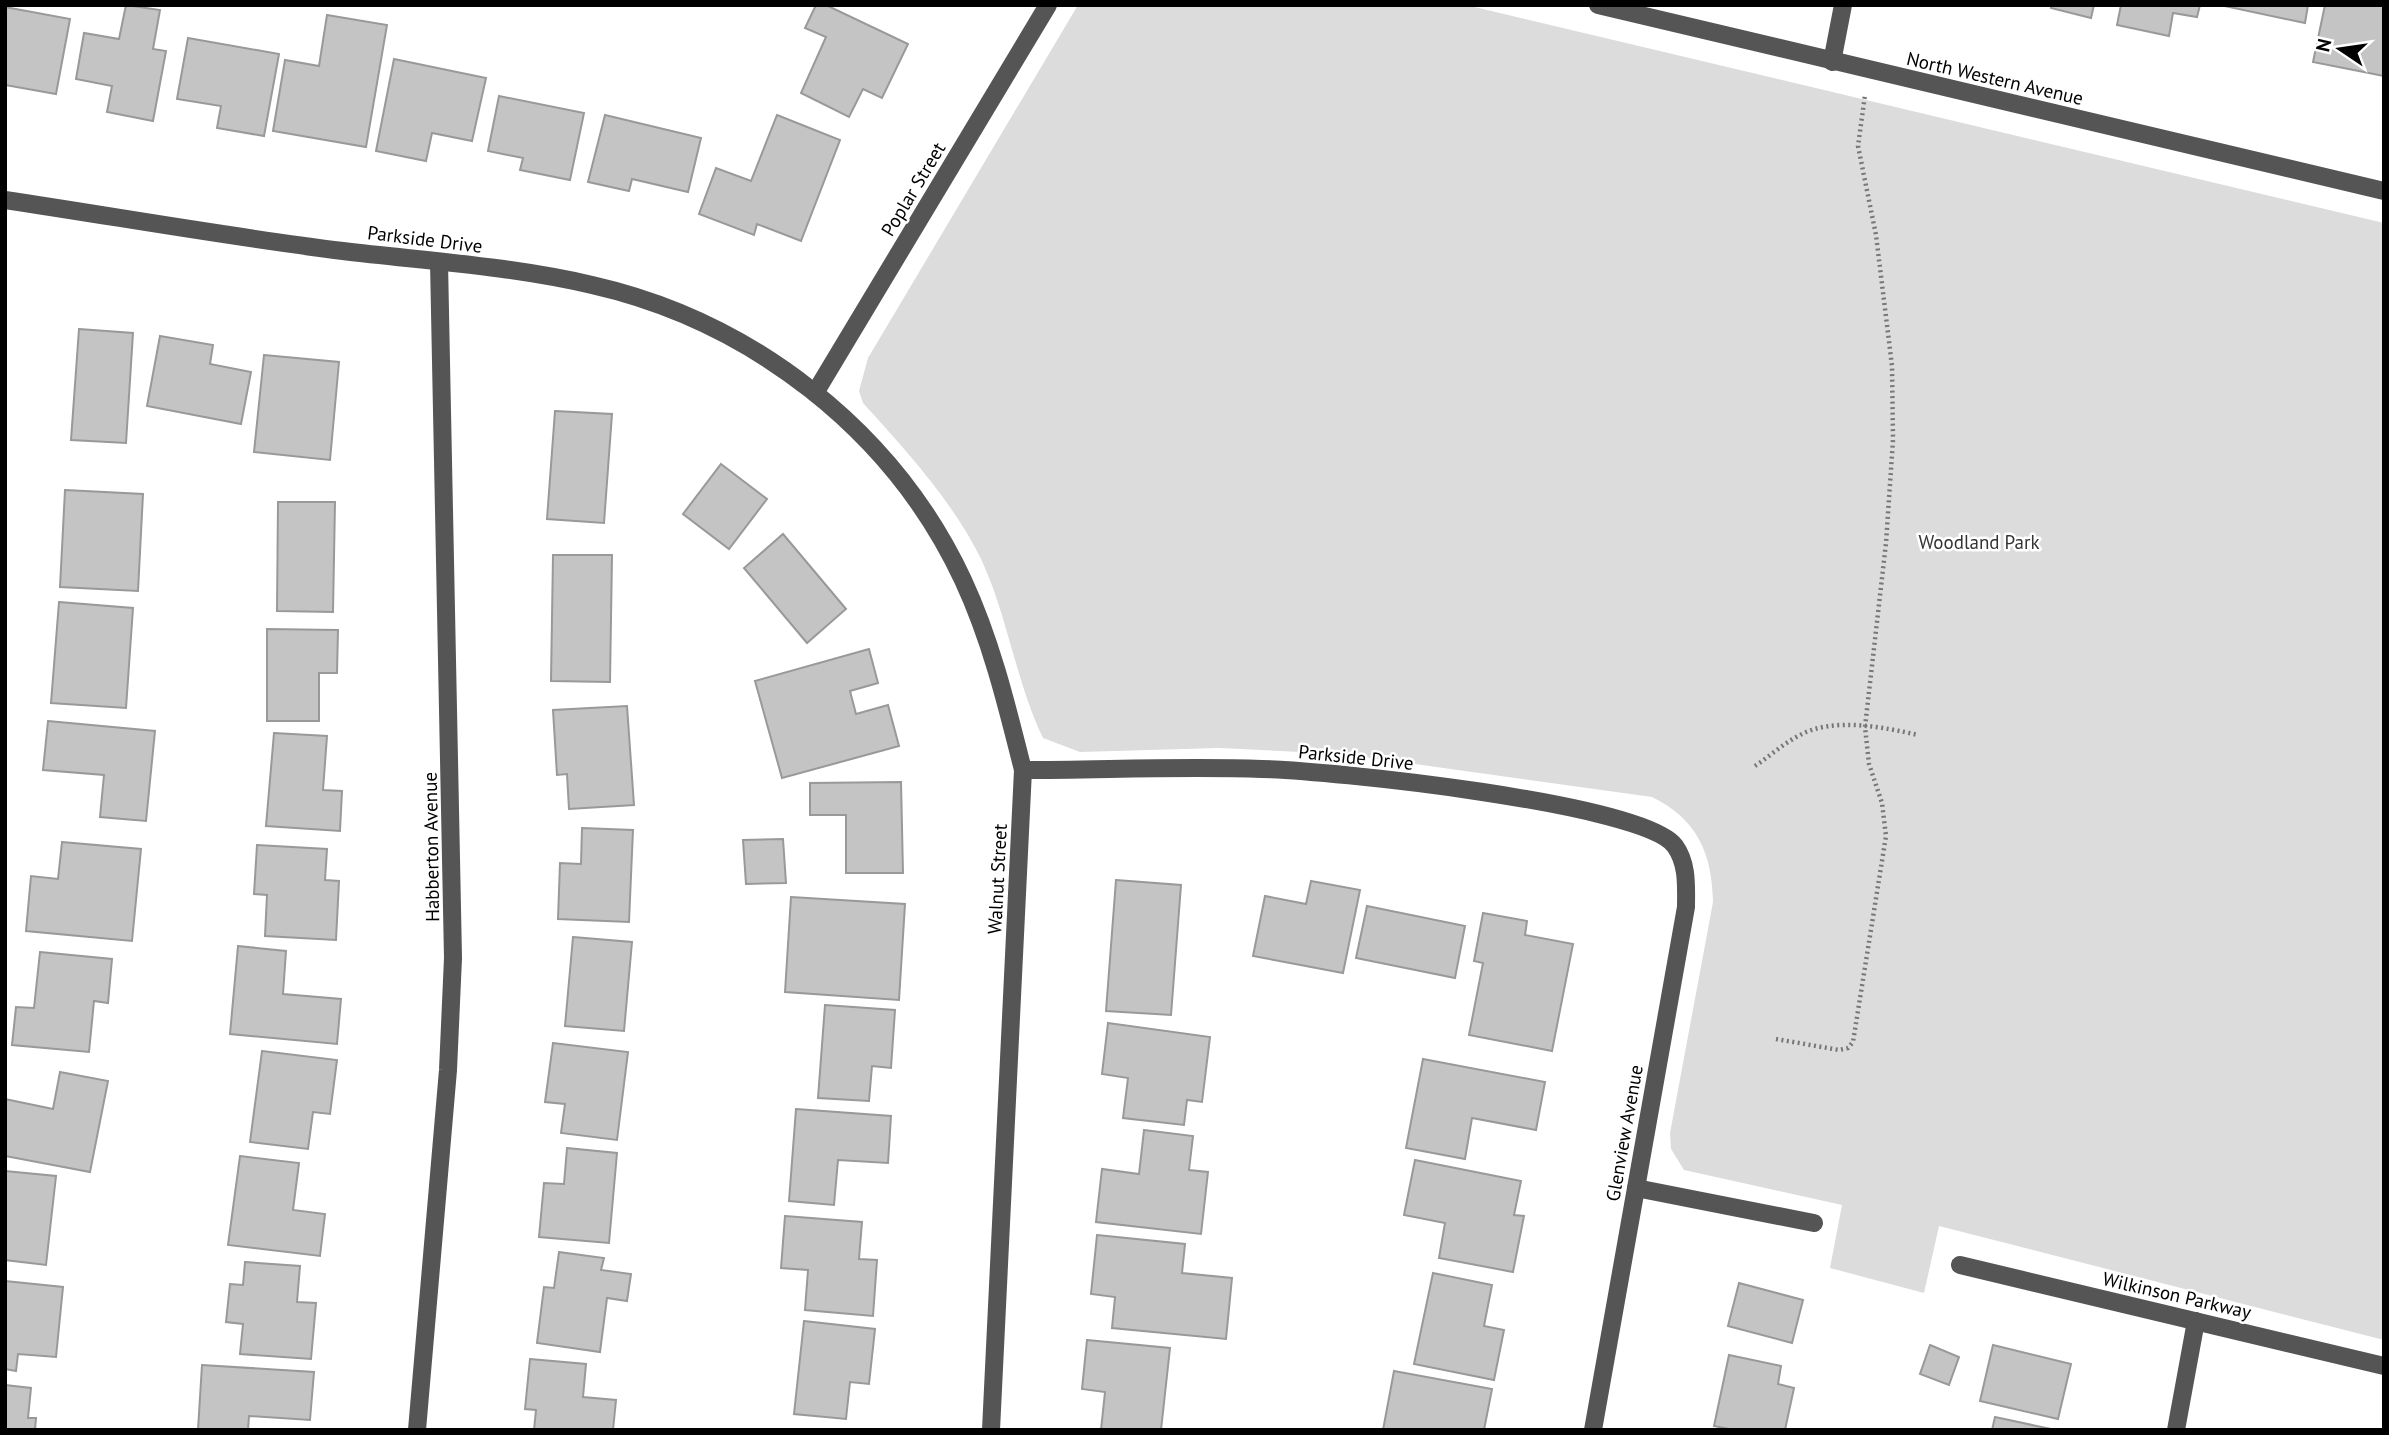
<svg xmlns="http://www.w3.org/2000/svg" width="2389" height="1435" viewBox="0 0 2389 1435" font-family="'PT Sans',sans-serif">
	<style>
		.green { fill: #dcdcdc }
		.building { fill: #c4c4c4; stroke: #999; stroke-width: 2 }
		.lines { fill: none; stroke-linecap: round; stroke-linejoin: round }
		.path { stroke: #777; stroke-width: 4.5; stroke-dasharray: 2 3.5; stroke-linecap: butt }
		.minor { stroke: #555; stroke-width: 18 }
		.labels { text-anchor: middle; stroke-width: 5; stroke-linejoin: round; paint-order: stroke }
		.street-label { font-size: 19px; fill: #000; stroke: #fff }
		.park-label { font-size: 19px; fill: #333; stroke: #fff }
	</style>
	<rect width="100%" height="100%" fill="#fff"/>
	<path class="green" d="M 1078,5 L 1466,5 L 2384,223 L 2384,1340 L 1939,1226 L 1924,1293 L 1830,1268 L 1842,1205 L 1684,1170 L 1671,1149 L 1670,1133 L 1713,902 C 1712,853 1697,819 1652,797 L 1343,754 L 1219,748 L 1080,752 L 1043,738 C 1016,682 1008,618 982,561 C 954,503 906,450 863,403 L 859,391 L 868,358 Z"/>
	<g class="building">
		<polygon points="126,5 160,10 153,49 166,51 153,121 107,112 112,86 76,79 84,33 119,39"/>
		<polygon points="816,5 826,5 908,44 882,98 863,89 849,117 801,93 826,37 805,28"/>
		<polygon points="2051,5 2094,5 2091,18 2051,8"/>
		<polygon points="2121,5 2200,5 2197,17 2173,13 2169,36 2117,25"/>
		<polygon points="2220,5 2308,5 2305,23"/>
		<polygon points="2325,5 2384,5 2384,76 2313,62"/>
		<polygon points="5,7 70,19 56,94 5,85"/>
		<polygon points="327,15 387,25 366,147 273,131 285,60 319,66"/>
		<polygon points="188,38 279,54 264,136 217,128 221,106 177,99"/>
		<polygon points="394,59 486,78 472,141 432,133 426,161 376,151"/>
		<polygon points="499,96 584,113 570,180 520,170 523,158 488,151"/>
		<polygon points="605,115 701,138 688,192 632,179 629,191 588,182"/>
		<polygon points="777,115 840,140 801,241 757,224 754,235 699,214 716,168 751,181"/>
		<polygon points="79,329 133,333 126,443 71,440"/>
		<polygon points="160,336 213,345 210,364 251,372 241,424 147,406"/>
		<polygon points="264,355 339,362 330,460 254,452"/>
		<polygon points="555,411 612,414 604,523 547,519"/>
		<polygon points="721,464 767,499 729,549 683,514"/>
		<polygon points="65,490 143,494 138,591 60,587"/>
		<polygon points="278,502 335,502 333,612 277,611"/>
		<polygon points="783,534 846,609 807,643 744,568"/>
		<polygon points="553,555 612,555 610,682 551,681"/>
		<polygon points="59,602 133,608 126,708 51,703"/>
		<polygon points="267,629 338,630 337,673 319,673 319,721 267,721"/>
		<polygon points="869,649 878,683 850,691 856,714 888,705 899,746 782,778 755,681"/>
		<polygon points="627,706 634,805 569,809 567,774 557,775 553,710"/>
		<polygon points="48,721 155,731 146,821 100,817 104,775 43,770"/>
		<polygon points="274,733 327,736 323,790 342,791 340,831 266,826"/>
		<polygon points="901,782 903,873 846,873 846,815 810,815 810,783"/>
		<polygon points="582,828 633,830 629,922 558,919 560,863 581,864"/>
		<polygon points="783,839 786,883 746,884 743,840"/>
		<polygon points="62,842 141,849 132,941 26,931 31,876 58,879"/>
		<polygon points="257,845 327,849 325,880 339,881 336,940 265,936 267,895 254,894"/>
		<polygon points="1116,880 1181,885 1171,1015 1106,1011"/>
		<polygon points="1311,881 1360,890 1343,973 1253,956 1265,896 1306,904"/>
		<polygon points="791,897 905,904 899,1000 785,992"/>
		<polygon points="1367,906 1465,926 1455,978 1356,958"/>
		<polygon points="1483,913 1527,921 1525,935 1573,944 1552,1051 1469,1035 1483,963 1474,961"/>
		<polygon points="573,937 632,942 624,1031 565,1026"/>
		<polygon points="238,946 286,951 283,994 341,999 337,1044 230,1034"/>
		<polygon points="40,952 112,959 108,1003 94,1001 89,1052 12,1045 16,1007 34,1008"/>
		<polygon points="825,1005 895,1010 891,1068 872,1066 869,1101 818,1098"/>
		<polygon points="1108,1023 1210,1037 1202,1102 1187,1100 1184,1125 1123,1118 1128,1078 1102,1074"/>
		<polygon points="553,1043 628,1052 617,1140 561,1133 565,1104 545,1102"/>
		<polygon points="262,1051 337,1060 330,1114 313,1112 308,1149 250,1142"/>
		<polygon points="1423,1059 1545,1082 1536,1130 1472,1118 1465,1159 1406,1148"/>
		<polygon points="60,1072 108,1081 90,1172 5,1156 5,1099 53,1109"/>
		<polygon points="796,1109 891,1116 888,1163 838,1160 834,1205 789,1201"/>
		<polygon points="1144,1130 1193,1136 1189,1170 1208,1172 1201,1234 1096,1222 1102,1169 1139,1174"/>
		<polygon points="567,1148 617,1153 609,1243 539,1237 544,1183 564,1184"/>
		<polygon points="240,1156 299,1163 293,1210 325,1214 320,1256 228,1245"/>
		<polygon points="1415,1160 1521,1181 1514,1215 1524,1216 1513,1272 1439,1258 1445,1223 1404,1215"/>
		<polygon points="5,1171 56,1176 46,1265 5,1260"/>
		<polygon points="785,1216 862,1222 859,1259 877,1260 873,1316 805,1310 808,1270 781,1268"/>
		<polygon points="1097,1235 1185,1244 1182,1273 1232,1278 1226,1339 1112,1328 1115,1297 1091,1294"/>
		<polygon points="559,1252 604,1258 601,1270 631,1274 627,1301 607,1298 600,1352 537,1343 544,1287 554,1288"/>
		<polygon points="245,1262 300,1266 297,1302 316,1303 311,1359 240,1354 243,1324 226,1322 230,1284 243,1285"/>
		<polygon points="1433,1273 1492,1285 1484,1326 1504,1330 1494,1380 1414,1364"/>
		<polygon points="5,1281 63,1287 56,1357 18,1354 16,1371 5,1369"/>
		<polygon points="1739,1283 1803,1300 1792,1343 1728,1326"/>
		<polygon points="804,1321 875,1329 869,1384 850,1382 846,1419 794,1414"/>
		<polygon points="1087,1340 1170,1348 1161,1430 1101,1430 1105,1392 1082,1389"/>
		<polygon points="1930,1345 1959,1357 1949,1385 1920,1374"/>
		<polygon points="1993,1345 2071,1364 2058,1419 1980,1401"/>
		<polygon points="1729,1355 1781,1366 1778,1384 1794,1388 1785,1430 1734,1430 1714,1426"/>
		<polygon points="530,1359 586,1364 583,1397 616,1400 613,1430 534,1430 536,1410 525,1409"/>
		<polygon points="202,1365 314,1372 310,1420 249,1416 248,1430 198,1430"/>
		<polygon points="1394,1371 1492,1389 1484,1430 1383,1430"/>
		<polygon points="5,1385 31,1388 28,1418 36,1418 35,1430 5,1430"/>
		<polygon points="1995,1417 2051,1429 1992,1430"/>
	</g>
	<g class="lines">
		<g class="path">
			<path d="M 1755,766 C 1770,756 1784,743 1800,735 C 1833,717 1883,727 1918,735"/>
			<polyline points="1776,1039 1839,1050 1848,1048 1853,1042 1886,836 1882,803 1869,764 1865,727 1886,543 1893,440 1892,366 1876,235 1858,146 1865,95"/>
		</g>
		<g class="minor">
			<polyline points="1598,5 2384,191"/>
			<polyline points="1832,62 1843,5"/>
			<path d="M 5,200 C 118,217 230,237 343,251 C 426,261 511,266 592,285 C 751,321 893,430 963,580 C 991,640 1007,706 1023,770 L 991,1430"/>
			<polyline points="815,393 1048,5"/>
			<path d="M 1023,770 C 1102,770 1182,766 1262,769 C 1325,770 1645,803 1675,846 C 1688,864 1686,887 1686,907 L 1593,1430"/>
			<polyline points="1636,1188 1814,1223"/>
			<polyline points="1960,1265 2384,1366"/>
			<polyline points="417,1430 448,1070 453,958 439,262"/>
			<polyline points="2176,1430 2196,1321"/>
		</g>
	</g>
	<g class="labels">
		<g class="street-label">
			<text transform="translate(1995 78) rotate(13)" y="7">North Western Avenue</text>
			<text transform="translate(913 189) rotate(-59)" y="7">Poplar Street</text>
			<text transform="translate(425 239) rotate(7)" y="7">Parkside Drive</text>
			<text transform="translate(1356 757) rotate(6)" y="7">Parkside Drive</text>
			<text transform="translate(431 847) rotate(-91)" y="7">Habberton Avenue</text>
			<text transform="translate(997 879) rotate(-87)" y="7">Walnut Street</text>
			<text transform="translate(1624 1133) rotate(-80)" y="7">Glenview Avenue</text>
			<text transform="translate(2177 1295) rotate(13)" y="7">Wilkinson Parkway</text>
		</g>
		<g class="park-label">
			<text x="1979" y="549">Woodland Park</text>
		</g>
	</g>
	<rect width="2389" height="1435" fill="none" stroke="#000000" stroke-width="14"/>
	<g transform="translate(2340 49) rotate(283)" stroke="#ffffff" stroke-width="5" paint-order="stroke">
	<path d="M0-5L12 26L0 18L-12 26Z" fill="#000000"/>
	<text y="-10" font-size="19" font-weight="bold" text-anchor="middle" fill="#000000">N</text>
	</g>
</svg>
